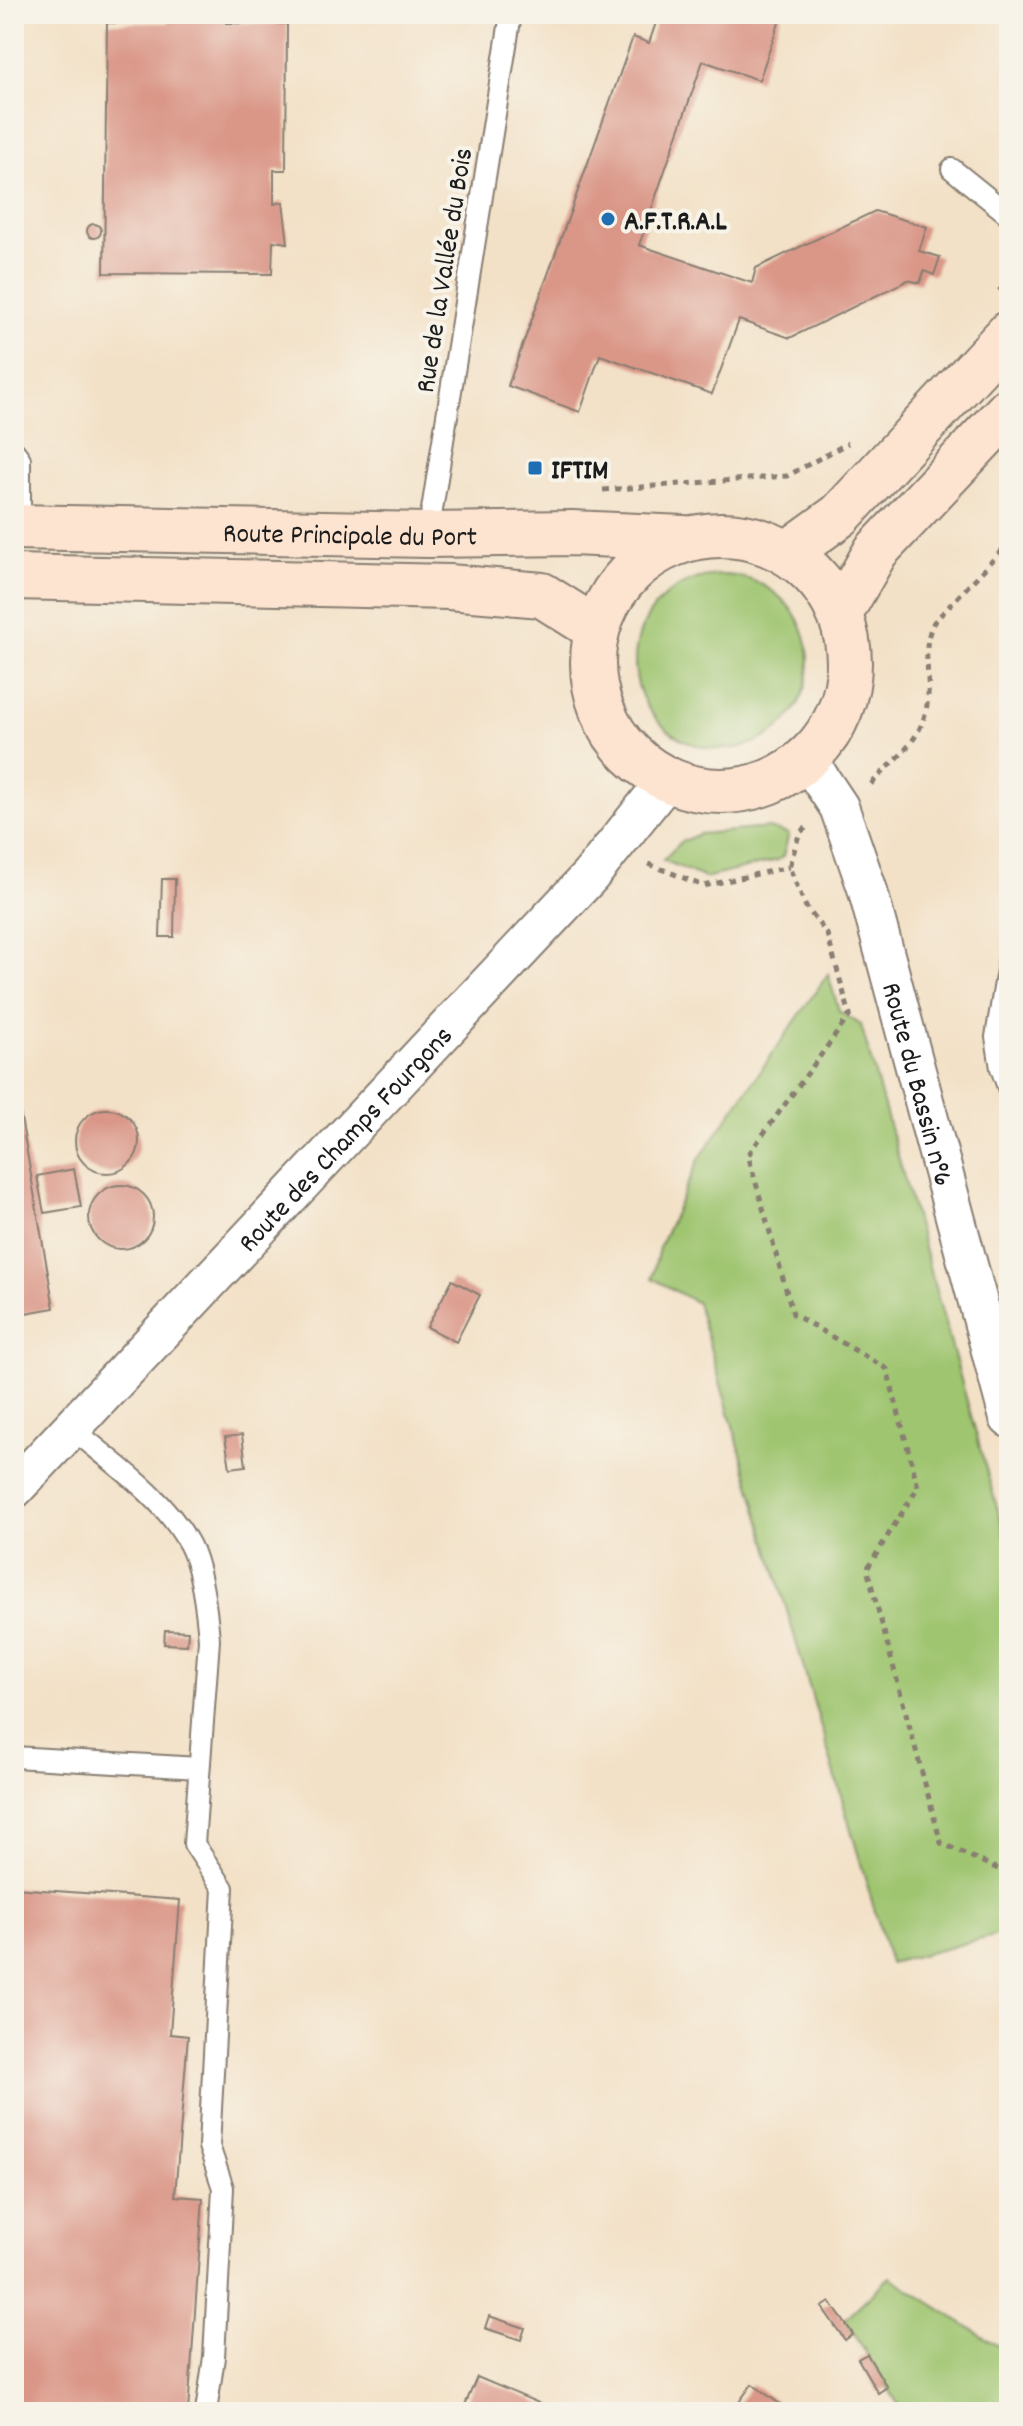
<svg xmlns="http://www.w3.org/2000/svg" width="1023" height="2426" viewBox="0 0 1023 2426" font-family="Dekko,sans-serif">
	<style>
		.grass { fill: #9fc56f; stroke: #5e7046; stroke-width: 2 }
		.building { fill: #da9788 }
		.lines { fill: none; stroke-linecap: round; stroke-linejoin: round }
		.service-casing { stroke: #887e72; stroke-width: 24 }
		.minor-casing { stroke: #887e72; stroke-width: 42 }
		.secondary-casing { stroke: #887e72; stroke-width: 48 }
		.path { stroke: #887e72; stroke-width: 5; stroke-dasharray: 6 6; stroke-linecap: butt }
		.service { stroke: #fff; stroke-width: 20 }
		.minor { stroke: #fff; stroke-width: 38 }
		.secondary { stroke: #fde4d0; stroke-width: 44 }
		.poi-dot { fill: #1f6fb2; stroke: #f7f3e8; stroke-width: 3 }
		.labels { text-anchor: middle; stroke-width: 8; stroke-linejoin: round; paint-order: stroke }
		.poi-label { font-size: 28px; font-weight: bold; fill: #1c1c1c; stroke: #f7f3e8; text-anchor: start }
		.street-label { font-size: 28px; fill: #1c1c1c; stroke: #f7f3e8 }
	</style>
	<rect width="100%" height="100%" fill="#f7f3e8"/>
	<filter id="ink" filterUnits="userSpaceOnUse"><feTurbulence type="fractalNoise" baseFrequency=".0125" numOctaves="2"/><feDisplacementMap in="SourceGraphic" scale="16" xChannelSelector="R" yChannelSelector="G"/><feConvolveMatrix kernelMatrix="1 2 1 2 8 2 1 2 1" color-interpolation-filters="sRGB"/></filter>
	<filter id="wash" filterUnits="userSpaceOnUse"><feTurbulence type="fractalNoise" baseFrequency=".006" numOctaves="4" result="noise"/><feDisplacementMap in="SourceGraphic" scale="32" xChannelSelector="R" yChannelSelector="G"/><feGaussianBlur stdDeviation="1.8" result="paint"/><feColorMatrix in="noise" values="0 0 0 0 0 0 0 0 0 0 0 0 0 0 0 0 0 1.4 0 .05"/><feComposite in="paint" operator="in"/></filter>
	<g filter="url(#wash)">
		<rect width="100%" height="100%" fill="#f3e1c7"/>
		<g class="grass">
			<circle cx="722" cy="662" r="87"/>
			<polygon points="768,828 789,834 783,856 778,860 705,878 663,860 681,842 699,834"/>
			<polygon points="828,974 839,1011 861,1025 1009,1550 1009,1932 890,1963 697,1303 652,1278 659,1248 699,1159"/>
			<polygon points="890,2277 1009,2353 1009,2412 903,2412 845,2319"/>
		</g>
		<g id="blocks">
			<g class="building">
				<polygon points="168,14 226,14 226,23 287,24 286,170 274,170 274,204 283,202 288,243 273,241 272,274 104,273 107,23 168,23"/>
				<polygon points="659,14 782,14 759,80 703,61 639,245 752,283 756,268 875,211 927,227 919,251 940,257 934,275 924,271 920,283 908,280 790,338 739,320 712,394 600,355 580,412 508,386 633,37 649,43"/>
				<circle cx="94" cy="231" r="7"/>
				<polygon points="162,879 175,879 174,937 160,937"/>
				<polygon points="16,1089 54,1308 14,1315 14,1090"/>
				<circle cx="107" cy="1141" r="32"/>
				<polygon points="74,1169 81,1207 44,1213 37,1176"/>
				<circle cx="121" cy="1217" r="32"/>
				<polygon points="452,1280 480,1295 456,1342 427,1327"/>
				<polygon points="242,1435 246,1466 230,1468 225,1437"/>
				<polygon points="165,1630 188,1631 187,1645 164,1644"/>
				<polygon points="14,1888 180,1900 170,2034 188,2036 175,2196 203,2198 188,2412 14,2412"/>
				<polygon points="830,2302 853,2334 845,2340 822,2307"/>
				<polygon points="489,2316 525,2328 521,2340 485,2328"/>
				<polygon points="867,2354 887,2387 878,2393 858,2359"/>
				<polygon points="477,2377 560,2412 462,2412"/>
				<polygon points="752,2384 791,2412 732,2412"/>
			</g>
		</g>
	</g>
	<g filter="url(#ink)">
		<use href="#blocks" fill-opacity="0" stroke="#887e72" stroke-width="2"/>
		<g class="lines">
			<g class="service-casing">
				<g id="service">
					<polyline points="952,169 1009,215"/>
					<polyline points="14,451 20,459 20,527"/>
					<polyline points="428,535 511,14"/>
					<polyline points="1009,958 996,1037 1001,1068 1009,1090"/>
					<path d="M 72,1428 C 112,1463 162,1495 188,1542 C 201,1564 207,1613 209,1640 L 194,1844 L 223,1888 L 209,2146 L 223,2188 L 214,2357 L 206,2412"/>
					<polyline points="14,1757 199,1768"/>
				</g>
			</g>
			<g class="minor-casing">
				<g id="minor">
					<path id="s1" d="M 807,759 L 839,807 L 867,888 L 1009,1418"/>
					<path id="s2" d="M 14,1489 L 590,876 L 667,780"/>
				</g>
			</g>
			<g class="secondary-casing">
				<g id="secondary">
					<path id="s3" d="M 14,527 L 428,535 L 572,533 L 684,538"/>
					<circle cx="721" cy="663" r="128"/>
					<polyline points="789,552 840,515 1009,333"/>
					<polyline points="14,577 449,587 542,595 596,629"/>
					<polyline points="841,612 876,551 1009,410"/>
				</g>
			</g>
			<g class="path">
				<polyline points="999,291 1009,281"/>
				<polyline points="603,490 787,476 848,443"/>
				<path d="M 871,784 C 907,748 931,733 928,678 C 927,657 924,641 934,622 L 1009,543"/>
				<polyline points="806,828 800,832 789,867 806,907 827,934 850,1015 748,1155 793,1314 887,1369 918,1487 867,1569 941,1843 1009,1874"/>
				<polyline points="649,864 704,886 789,867"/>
			</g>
			<use href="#service" class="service"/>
			<use href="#minor" class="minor"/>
			<use href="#secondary" class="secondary"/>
		</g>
	</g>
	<g class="poi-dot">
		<circle cx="608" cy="219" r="8"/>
		<rect x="527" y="460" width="16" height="16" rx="4"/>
	</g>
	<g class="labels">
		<g class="poi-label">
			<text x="624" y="229">A.F.T.R.A.L</text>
			<text x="551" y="478">IFTIM</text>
		</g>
		<g class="street-label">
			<text transform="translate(442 270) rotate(-81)" y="10">Rue de la Vallée du Bois</text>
			<text dy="10" stroke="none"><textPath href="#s3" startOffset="336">Route Principale du Port</textPath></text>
			<text dy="10" stroke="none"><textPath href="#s1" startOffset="346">Route du Bassin n°6</textPath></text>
			<text dy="10" stroke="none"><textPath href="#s2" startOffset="482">Route des Champs Fourgons</textPath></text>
		</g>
	</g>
	<rect width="1023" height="2426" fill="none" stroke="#f7f3e8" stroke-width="48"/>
</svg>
